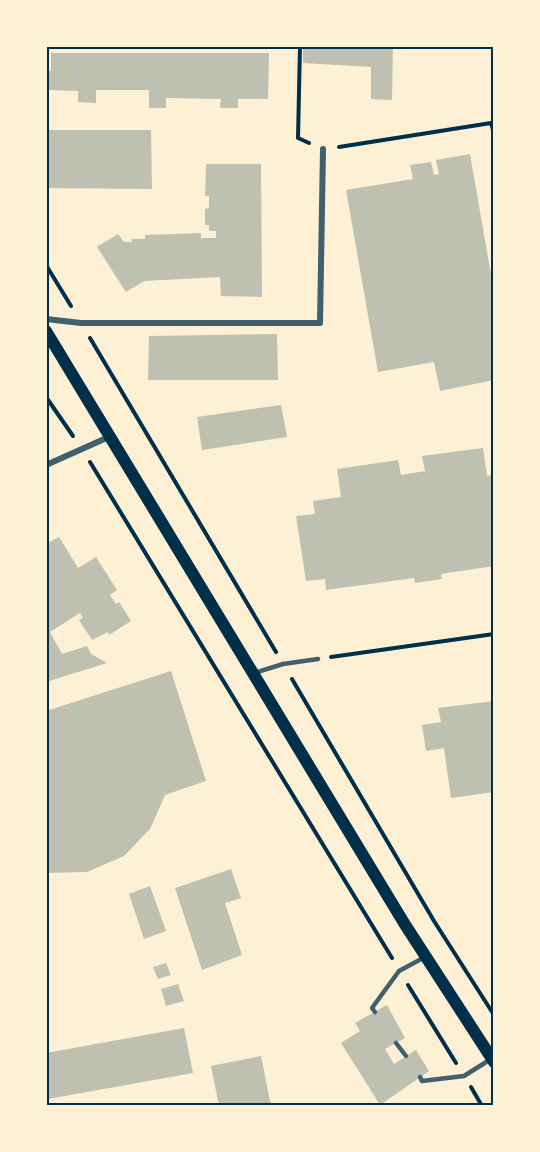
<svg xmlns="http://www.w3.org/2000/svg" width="540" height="1152" viewBox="0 0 540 1152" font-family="'Titillium Web',sans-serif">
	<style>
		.building { fill: #bec0b2 }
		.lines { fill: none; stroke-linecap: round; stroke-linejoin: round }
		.path { stroke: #003049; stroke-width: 4 }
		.service { stroke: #3f606c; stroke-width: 4.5 }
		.minor { stroke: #3f606c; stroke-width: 6 }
		.secondary { stroke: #003049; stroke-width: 12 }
		.neatline { fill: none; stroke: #003049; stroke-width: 2 }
	</style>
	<rect width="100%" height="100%" fill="#fdf0d5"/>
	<g class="building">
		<polygon points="303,46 393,46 392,100 371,99 371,67 303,63"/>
		<polygon points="51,53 269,53 268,99 238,99 238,108 220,108 221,99 166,98 166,108 149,108 149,90 96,90 96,103 78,102 78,91 46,90 46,71 51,71"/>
		<polygon points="46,130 151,130 152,189 46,188"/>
		<polygon points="470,154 494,292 494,380 440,391 434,362 378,372 346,190 413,179 410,165 431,162 434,175 439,174 436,160"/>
		<polygon points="206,164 261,164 262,297 221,296 220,277 144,281 126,292 97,247 118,234 124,242 132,242 131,239 145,239 145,235 201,233 201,238 216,238 216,231 209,231 209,225 205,225 205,209 209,208 209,196 205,196"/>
		<polygon points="277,334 278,380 148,380 149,336"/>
		<polygon points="281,405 287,437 202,450 197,417"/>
		<polygon points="483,448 487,476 494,475 494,566 441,574 442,579 428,581 415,583 414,578 326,590 325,579 306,581 296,516 315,514 313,501 341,497 337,469 398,460 401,475 425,471 422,456"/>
		<polygon points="59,537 78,568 96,557 117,590 110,595 116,604 119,602 131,621 109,635 108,632 92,640 79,620 83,618 80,613 50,632 62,654 87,646 91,654 107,663 46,682 46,544"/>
		<polygon points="171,671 206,781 165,795 150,829 124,856 87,872 46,873 46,711"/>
		<polygon points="494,701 494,792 451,798 444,748 426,751 422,725 441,722 438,708"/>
		<polygon points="231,869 241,898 225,903 242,955 202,970 175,888"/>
		<polygon points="150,886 166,931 144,939 129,894"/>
		<polygon points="166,963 171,975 158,979 153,967"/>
		<polygon points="178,984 184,1001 166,1006 161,989"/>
		<polygon points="387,1005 405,1038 385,1049 394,1064 416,1050 429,1071 380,1105 341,1043 360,1031 355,1023"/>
		<polygon points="184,1028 193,1073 48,1099 46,1053"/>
		<polygon points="261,1056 271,1106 219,1106 211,1066"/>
	</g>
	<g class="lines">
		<g class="path">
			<polyline points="300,46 298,138 309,143"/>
			<polyline points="339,147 491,123 494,133"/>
			<polyline points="46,265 71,306"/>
			<polyline points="90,338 276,652"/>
			<polyline points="46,397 73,436"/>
			<polyline points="90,462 392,958"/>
			<polyline points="331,657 494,634"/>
			<polyline points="292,679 434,921 494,1015"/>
			<polyline points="408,985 456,1063"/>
			<polyline points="471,1087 482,1106"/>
		</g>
		<g class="service">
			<polyline points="254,673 283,664 318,659"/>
			<polyline points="375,1012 372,1008 399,971 425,957"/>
			<polyline points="396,1043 406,1056"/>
			<polyline points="420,1077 422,1081 464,1076 491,1059"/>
		</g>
		<g class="minor">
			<polyline points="46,319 81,323 320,323 323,149"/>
			<polyline points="46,465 111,436"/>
		</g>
		<polyline class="secondary" points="46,331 404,923 494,1062"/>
	</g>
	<rect width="540" height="1152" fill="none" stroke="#fdf0d5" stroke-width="96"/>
	<rect x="48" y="48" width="444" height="1056" class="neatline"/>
</svg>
